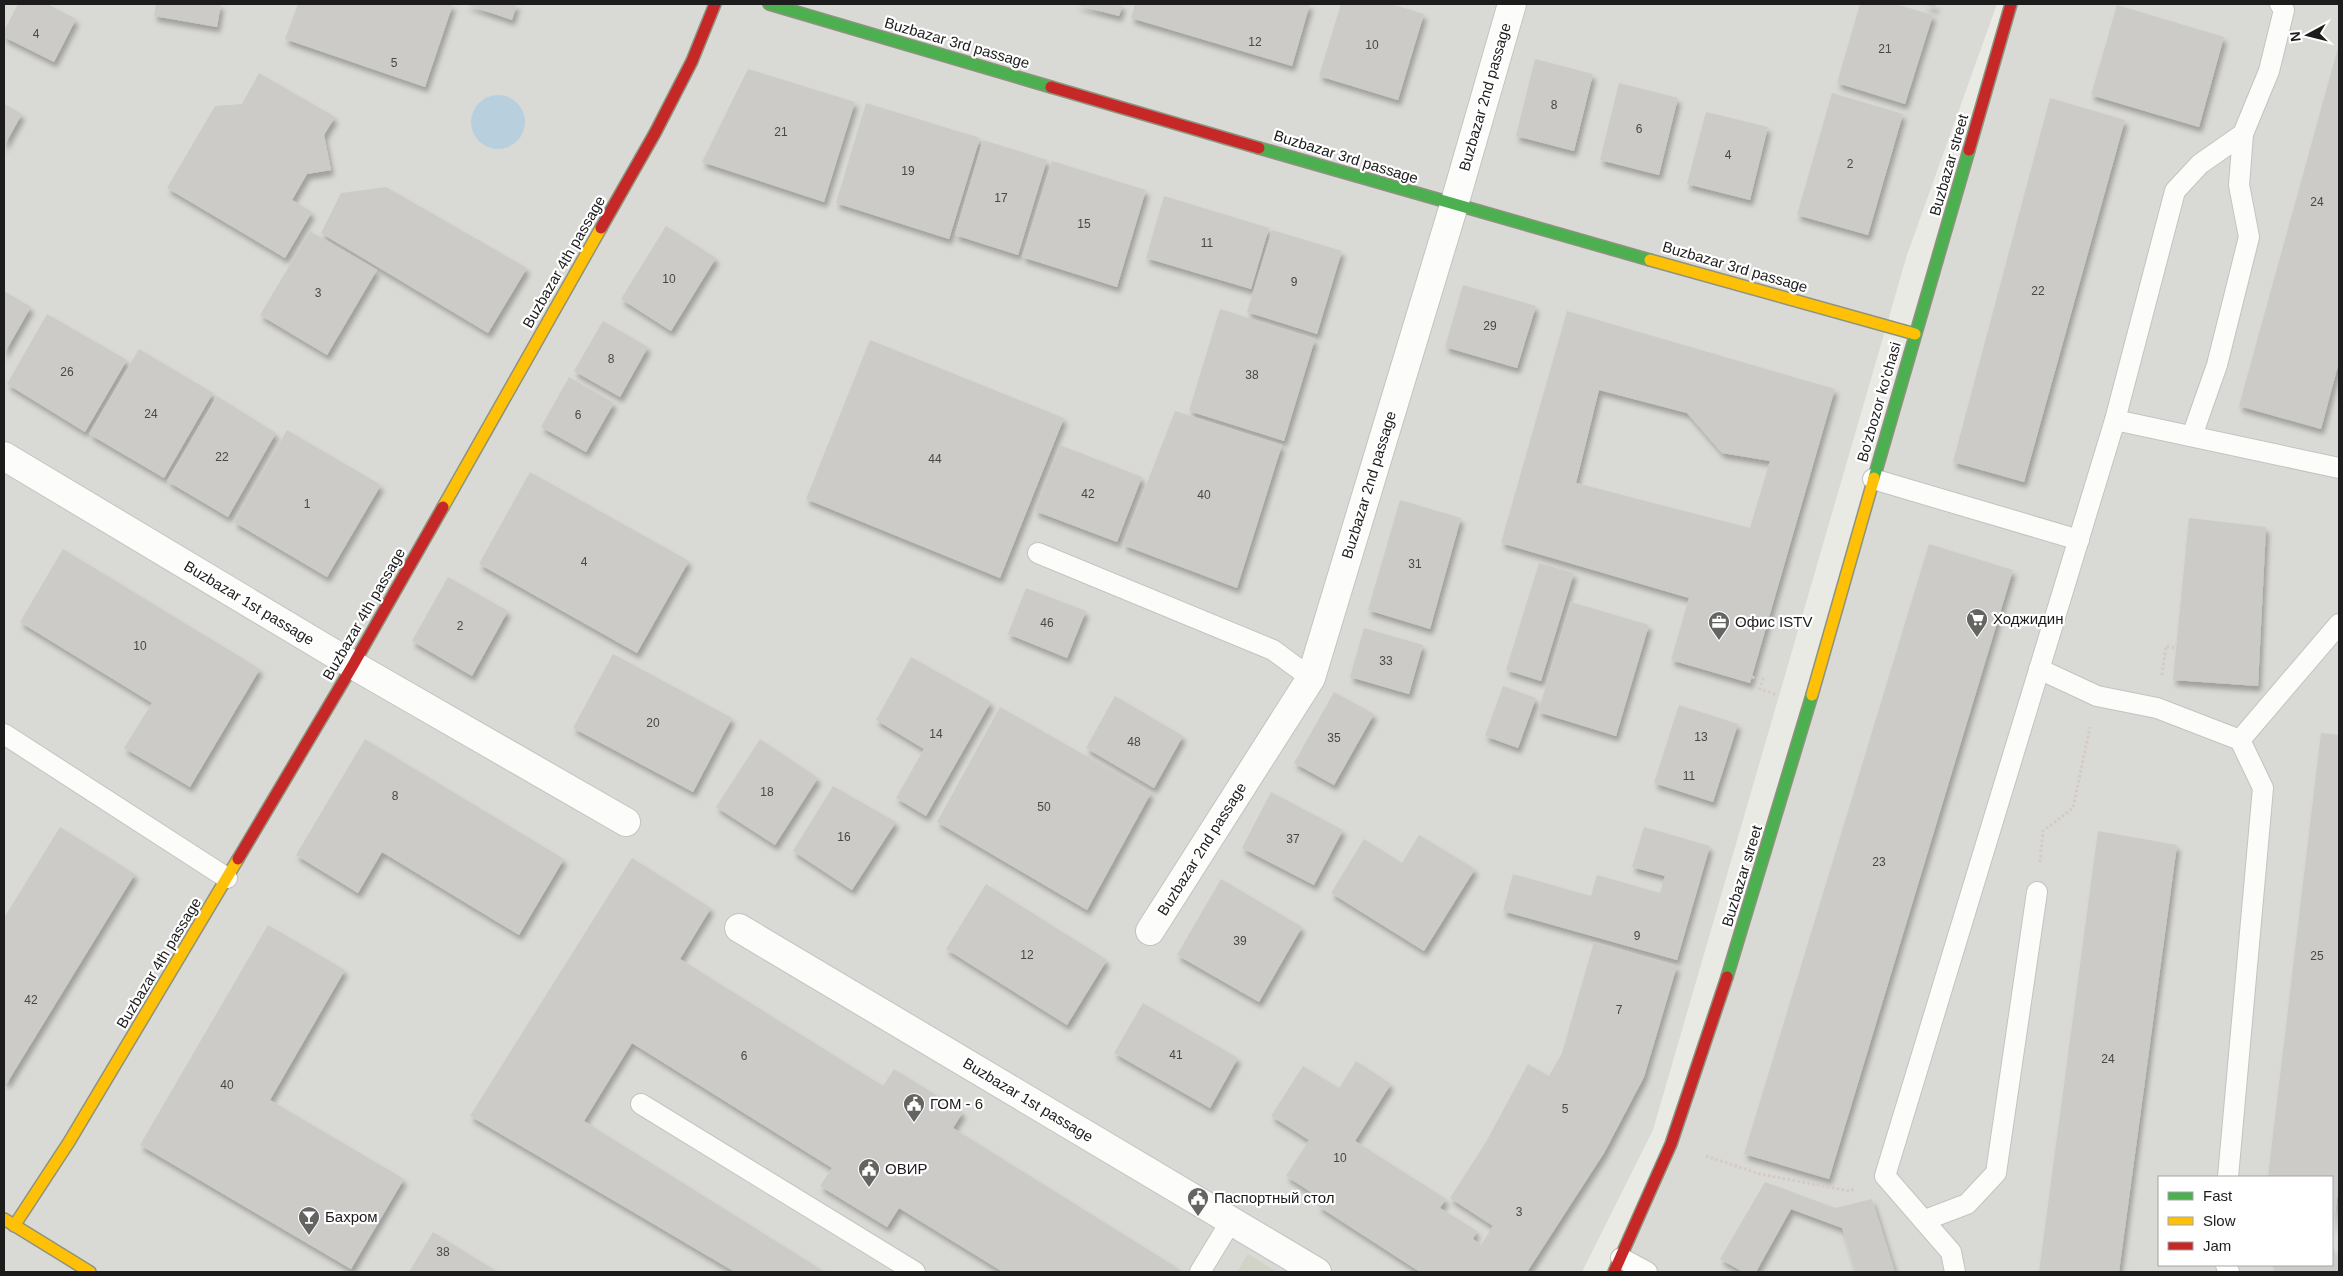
<svg xmlns="http://www.w3.org/2000/svg" width="2343" height="1276" viewBox="0 0 2343 1276" font-family="Helvetica,sans-serif">
	<style>
		.residential { fill: #d9d9d6; fill-rule: evenodd }
		.construction { fill: #d2d3c7 }
		.water { fill: #b8d0dd }
		.building { fill: #cccbc8; fill-rule: evenodd; filter: url(#shadow) }
		.lines { fill: none; stroke-linecap: round; stroke-linejoin: round }
		.lane-casing { stroke: #c3c3c1; stroke-width: 22 }
		.street-casing { stroke: #c3c3c1; stroke-width: 30 }
		.fast-casing { stroke: #8e937e; stroke-width: 14 }
		.slow-casing { stroke: #8e937e; stroke-width: 14 }
		.jam-casing { stroke: #8e937e; stroke-width: 14 }
		.path { stroke: #d5cac5; stroke-width: 3; stroke-dasharray: 2.5 2.5; stroke-linecap: butt }
		.lane { stroke: #fcfcfb; stroke-width: 20 }
		.street { stroke: #fcfcfb; stroke-width: 28 }
		.fast { stroke: #4caf50; stroke-width: 11 }
		.slow { stroke: #ffc107; stroke-width: 11 }
		.jam { stroke: #c62828; stroke-width: 11 }
		.labels { text-anchor: middle; stroke-width: 4.5; stroke-linejoin: round; paint-order: stroke }
		.number-label { font-size: 12px; fill: #484847 }
		.street-label { font-size: 15px; fill: #1c1c1c; stroke: #fff }
		.poi-label { font-size: 15px; fill: #1c1c1c; stroke: #fff; text-anchor: start }
	</style>
	<defs>
		<filter id="shadow"><feDropShadow dx="3" dy="5.5" stdDeviation="2.5" flood-color="#0004"/></filter>
	</defs>
	<rect width="100%" height="100%" fill="#eaeae5"/>
	<g class="residential">
		<polygon points="4,4 1997,4 1907,255 1653,1130 1582,1272 4,1272"/>
		<path d="M 2011,4 L 2339,4 L 2339,1272 L 1614,1272 L 1671,1144 ZM 2159,1177 L 2332,1177 L 2332,1265 L 2159,1265 Z"/>
	</g>
	<polygon class="construction" points="1248,1254 1277,1272 1237,1272"/>
	<circle class="water" cx="498" cy="122" r="27"/>
	<g class="building">
		<polygon points="18,4 47,4 76,19 54,62 4,37 4,31"/>
		<polygon points="156,4 221,4 217,27 154,16"/>
		<polygon points="298,4 453,4 425,87 285,39"/>
		<polygon points="465,4 517,4 512,20"/>
		<polygon points="1074,4 1123,4 1119,16"/>
		<polygon points="1135,4 1310,4 1292,66 1131,18"/>
		<polygon points="1341,4 1391,4 1424,14 1398,100 1319,76"/>
		<polygon points="1860,4 1895,4 1933,15 1905,104 1837,83"/>
		<polygon points="1922,4 1936,4 1935,8"/>
		<polygon points="2117,5 2224,37 2199,127 2091,95"/>
		<polygon points="2339,44 2339,362 2321,429 2239,406"/>
		<polygon points="1535,59 1593,74 1574,151 1516,136"/>
		<polygon points="748,69 855,102 824,202 702,162"/>
		<polygon points="259,73 335,117 324,135 331,170 307,174 292,200 312,212 285,258 167,188 215,106 242,104"/>
		<polygon points="1619,83 1678,98 1659,175 1600,160"/>
		<polygon points="1832,93 1903,114 1868,235 1797,215"/>
		<polygon points="2050,98 2125,120 2024,482 1953,462"/>
		<polygon points="866,103 980,138 949,239 836,203"/>
		<polygon points="4,104 22,114 4,146"/>
		<polygon points="1706,112 1768,127 1750,200 1687,184"/>
		<polygon points="983,140 1047,160 1018,255 955,235"/>
		<polygon points="1052,161 1146,190 1117,287 1022,257"/>
		<polygon points="386,187 527,268 488,333 321,233 341,193"/>
		<polygon points="1164,196 1269,228 1251,289 1146,258"/>
		<polygon points="666,226 716,258 671,331 621,299"/>
		<polygon points="1272,230 1342,251 1317,334 1247,312"/>
		<polygon points="310,231 377,270 327,355 260,315"/>
		<polygon points="1463,285 1536,306 1517,368 1445,347"/>
		<polygon points="4,291 31,307 4,354"/>
		<polygon points="1220,309 1315,339 1284,441 1189,411"/>
		<path d="M 1567,311 L 1835,389 L 1750,683 L 1671,660 L 1689,598 L 1501,543 ZM 1599,390 L 1687,413 L 1722,453 L 1770,461 L 1750,528 L 1576,483 Z"/>
		<polygon points="47,314 127,360 85,432 7,384"/>
		<polygon points="603,321 648,347 620,397 574,371"/>
		<polygon points="870,340 1064,418 1000,578 806,499"/>
		<polygon points="139,349 213,393 164,478 89,434"/>
		<polygon points="569,377 614,403 586,452 541,427"/>
		<polygon points="217,396 276,433 228,517 167,481"/>
		<polygon points="1175,411 1282,445 1237,588 1123,545"/>
		<polygon points="287,430 381,485 327,577 234,522"/>
		<polygon points="1060,445 1142,477 1117,542 1035,511"/>
		<polygon points="530,472 689,561 637,653 479,564"/>
		<polygon points="1400,500 1461,518 1430,629 1368,610"/>
		<polygon points="2189,518 2266,527 2258,686 2173,680"/>
		<polygon points="1929,544 2013,570 1829,1179 1744,1154"/>
		<polygon points="63,549 260,669 190,787 124,748 152,703 20,622"/>
		<polygon points="1539,563 1574,573 1541,681 1506,670"/>
		<polygon points="448,577 508,611 472,676 412,641"/>
		<polygon points="1026,588 1086,611 1067,658 1008,634"/>
		<polygon points="1571,602 1649,625 1616,736 1538,712"/>
		<polygon points="1364,628 1423,645 1409,694 1350,677"/>
		<polygon points="613,654 732,718 693,792 573,728"/>
		<polygon points="911,657 991,702 926,816 896,798 924,749 876,720"/>
		<polygon points="1503,686 1536,698 1518,748 1485,736"/>
		<polygon points="1334,692 1374,714 1334,785 1294,763"/>
		<polygon points="1115,696 1183,736 1154,788 1086,748"/>
		<polygon points="1679,705 1738,724 1713,802 1654,783"/>
		<polygon points="1000,707 1151,793 1087,910 937,822"/>
		<polygon points="2321,733 2339,735 2339,1183 2333,1230 2332,1177 2268,1177"/>
		<polygon points="365,739 564,859 519,935 382,852 358,893 296,855"/>
		<polygon points="760,739 818,778 775,845 716,807"/>
		<polygon points="833,786 896,822 852,890 793,851"/>
		<polygon points="1271,792 1343,830 1314,885 1242,848"/>
		<polygon points="60,827 135,874 7,1083 4,1081 4,918"/>
		<polygon points="1644,827 1710,846 1677,960 1503,911 1513,874 1591,896 1597,875 1660,893 1665,876 1632,867"/>
		<polygon points="2098,831 2177,845 2119,1272 2039,1272"/>
		<polygon points="1419,835 1475,869 1424,951 1331,893 1364,839 1402,863"/>
		<polygon points="632,858 711,908 680,959 883,1086 894,1069 963,1112 953,1128 1179,1269 1177,1272 1003,1272 899,1208 887,1227 820,1186 832,1168 632,1043 584,1121 825,1272 735,1272 470,1116"/>
		<polygon points="1221,879 1302,927 1259,1002 1177,955"/>
		<polygon points="986,884 1107,960 1067,1025 946,949"/>
		<polygon points="268,925 345,970 270,1100 404,1179 351,1269 140,1145"/>
		<polygon points="1594,942 1677,966 1644,1077 1604,1153 1527,1272 1420,1272 1318,1206 1323,1200 1286,1176 1309,1140 1271,1116 1303,1066 1339,1088 1356,1061 1391,1084 1355,1141 1446,1199 1440,1208 1477,1231 1473,1239 1481,1245 1493,1226 1450,1198 1486,1142 1528,1064 1549,1076 1562,1053"/>
		<polygon points="1143,1003 1238,1058 1210,1108 1114,1053"/>
		<polygon points="1765,1182 1835,1208 1872,1199 1895,1272 1856,1272 1842,1228 1791,1209 1756,1272 1743,1272 1720,1259"/>
		<polygon points="433,1232 498,1272 409,1272"/>
		<polygon points="2332,1246 2339,1262 2339,1272 2275,1272 2272,1265 2332,1265"/>
	</g>
	<g class="lines">
		<g class="lane-casing">
			<g id="lane">
				<polyline points="2115,420 2339,468"/>
				<polyline points="2192,436 2217,365 2249,237 2239,185 2243,134"/>
				<polyline points="1873,479 2079,540"/>
				<polyline points="1038,553 1273,650 1311,678"/>
				<polyline points="2039,669 2097,696 2157,708 2240,740 2339,624"/>
				<polyline points="4,734 227,878"/>
				<polyline points="641,1104 915,1272"/>
				<polyline points="2228,1177 2263,788 2240,740"/>
				<polyline points="1925,1220 1967,1204 1996,1173 2037,892"/>
				<polyline points="1621,1258 1647,1272"/>
				<polyline points="2226,1265 2229,1272"/>
				<polyline points="1200,1272 1231,1221"/>
				<polyline points="1955,1272 1951,1252 1885,1176 2115,420 2175,191 2200,164 2243,134 2269,71 2284,10 2280,4"/>
			</g>
		</g>
		<g class="street-casing">
			<g id="street">
				<polyline points="4,456 353,665 626,822"/>
				<polyline points="739,928 1317,1272"/>
				<polyline points="1150,931 1311,678 1454,205 1512,4"/>
			</g>
		</g>
		<g class="fast-casing">
			<g id="fast">
				<polyline points="769,4 1051,87"/>
				<polyline points="1259,148 1650,260"/>
				<polyline points="1874,478 1969,150"/>
				<polyline points="1727,977 1812,695"/>
			</g>
		</g>
		<g class="slow-casing">
			<g id="slow">
				<polyline points="1650,260 1915,334"/>
				<polyline points="443,507 601,228"/>
				<polyline points="1812,695 1874,478"/>
				<polyline points="4,1219 90,1272"/>
				<polyline points="14,1226 69,1142 238,859"/>
			</g>
		</g>
		<g class="jam-casing">
			<g id="jam">
				<polyline points="1051,87 1259,148"/>
				<polyline points="1969,150 2011,4"/>
				<polyline points="601,228 655,133 692,61 715,4"/>
				<polyline points="238,859 353,665 443,507"/>
				<polyline points="1614,1272 1671,1144 1727,977"/>
			</g>
		</g>
		<g class="path">
			<polyline points="2162,675 2166,646 2175,648"/>
			<polyline points="1752,677 1763,679 1760,689 1775,694"/>
			<polyline points="2040,862 2043,831 2073,808 2090,727"/>
			<polyline points="1706,1156 1760,1174 1849,1191 1855,1189"/>
		</g>
		<use href="#lane" class="lane"/>
		<use href="#street" class="street"/>
		<use href="#fast" class="fast"/>
		<use href="#slow" class="slow"/>
		<use href="#jam" class="jam"/>
	</g>
	<defs>
		<g id="supermarket-pin" transform="scale(1.125)"><path d="M0 17L-7.5 6A9.5 9.5 0 1 1 7.5 6Z" fill="#646462" stroke="#fff"/><path d="M-6-5.5h2.5l.6 2H6L4.5 2H-2.5L-4.4-4H-6ZM-1.5 3.2a1.3 1.3 0 1 0 .1 0ZM3 3.2a1.3 1.3 0 1 0 .1 0Z" fill="#fff"/></g>
		<g id="office-pin" transform="scale(1.125)"><path d="M0 17L-7.5 6A9.5 9.5 0 1 1 7.5 6Z" fill="#646462" stroke="#fff"/><path d="M-6-3h4V-5.5h4V-3h4V5H-6ZM-1-4.5V-3h2v-1.5ZM-6 0V1H6V0Z" fill="#fff"/></g>
		<g id="civic-pin" transform="scale(1.125)"><path d="M0 17L-7.5 6A9.5 9.5 0 1 1 7.5 6Z" fill="#646462" stroke="#fff"/><path d="M-.6-6.5H3V-4.5H.6V-3L4-1V1h2V6H-6V1h2V-1L-.6-3ZM-1.2 2.5V6h2.4V2.5Z" fill="#fff"/></g>
		<g id="bar-pin" transform="scale(1.125)"><path d="M0 17L-7.5 6A9.5 9.5 0 1 1 7.5 6Z" fill="#646462" stroke="#fff"/><path d="M-6-5H6L.8 .8V4.5H3.5V6h-7V4.5H-.8V.8Z" fill="#fff"/></g>
	</defs>
	<g fill-rule="evenodd">
		<use href="#supermarket-pin" x="1977" y="619"/>
		<use href="#office-pin" x="1719" y="622"/>
		<use href="#civic-pin" x="914" y="1104"/>
		<use href="#civic-pin" x="869" y="1169"/>
		<use href="#civic-pin" x="1198" y="1198"/>
		<use href="#bar-pin" x="309" y="1217"/>
	</g>
	<g class="labels">
		<g class="number-label">
			<text x="36" y="38">4</text>
			<text x="1255" y="46">12</text>
			<text x="1372" y="49">10</text>
			<text x="1885" y="53">21</text>
			<text x="394" y="67">5</text>
			<text x="1554" y="109">8</text>
			<text x="1639" y="133">6</text>
			<text x="781" y="136">21</text>
			<text x="1728" y="159">4</text>
			<text x="1850" y="168">2</text>
			<text x="908" y="175">19</text>
			<text x="1001" y="202">17</text>
			<text x="2317" y="206">24</text>
			<text x="1084" y="228">15</text>
			<text x="1207" y="247">11</text>
			<text x="669" y="283">10</text>
			<text x="1294" y="286">9</text>
			<text x="2038" y="295">22</text>
			<text x="318" y="297">3</text>
			<text x="1490" y="330">29</text>
			<text x="611" y="363">8</text>
			<text x="67" y="376">26</text>
			<text x="1252" y="379">38</text>
			<text x="151" y="418">24</text>
			<text x="578" y="419">6</text>
			<text x="222" y="461">22</text>
			<text x="935" y="463">44</text>
			<text x="1088" y="498">42</text>
			<text x="1204" y="499">40</text>
			<text x="307" y="508">1</text>
			<text x="584" y="566">4</text>
			<text x="1415" y="568">31</text>
			<text x="1047" y="627">46</text>
			<text x="460" y="630">2</text>
			<text x="140" y="650">10</text>
			<text x="1386" y="665">33</text>
			<text x="653" y="727">20</text>
			<text x="936" y="738">14</text>
			<text x="1701" y="741">13</text>
			<text x="1334" y="742">35</text>
			<text x="1134" y="746">48</text>
			<text x="1689" y="780">11</text>
			<text x="767" y="796">18</text>
			<text x="395" y="800">8</text>
			<text x="1044" y="811">50</text>
			<text x="844" y="841">16</text>
			<text x="1293" y="843">37</text>
			<text x="1879" y="866">23</text>
			<text x="1637" y="940">9</text>
			<text x="1240" y="945">39</text>
			<text x="1027" y="959">12</text>
			<text x="2317" y="960">25</text>
			<text x="31" y="1004">42</text>
			<text x="1619" y="1014">7</text>
			<text x="1176" y="1059">41</text>
			<text x="744" y="1060">6</text>
			<text x="2108" y="1063">24</text>
			<text x="227" y="1089">40</text>
			<text x="1565" y="1113">5</text>
			<text x="1340" y="1162">10</text>
			<text x="1519" y="1216">3</text>
			<text x="443" y="1256">38</text>
		</g>
		<g class="street-label">
			<text transform="translate(957 43) rotate(16)" y="5">Buzbazar 3rd passage</text>
			<text transform="translate(1485 97) rotate(-74)" y="5">Buzbazar 2nd passage</text>
			<text transform="translate(1346 157) rotate(17)" y="5">Buzbazar 3rd passage</text>
			<text transform="translate(1949 165) rotate(-74)" y="5">Buzbazar street</text>
			<text transform="translate(564 262) rotate(-60)" y="5">Buzbazar 4th passage</text>
			<text transform="translate(1735 267) rotate(16)" y="5">Buzbazar 3rd passage</text>
			<text transform="translate(1879 402) rotate(-74)" y="5">Bo'zbozor ko'chasi</text>
			<text transform="translate(1369 485) rotate(-73)" y="5">Buzbazar 2nd passage</text>
			<text transform="translate(249 603) rotate(31)" y="5">Buzbazar 1st passage</text>
			<text transform="translate(364 614) rotate(-60)" y="5">Buzbazar 4th passage</text>
			<text transform="translate(1202 849) rotate(-58)" y="5">Buzbazar 2nd passage</text>
			<text transform="translate(1742 876) rotate(-73)" y="5">Buzbazar street</text>
			<text transform="translate(159 963) rotate(-59)" y="5">Buzbazar 4th passage</text>
			<text transform="translate(1028 1100) rotate(31)" y="5">Buzbazar 1st passage</text>
		</g>
		<g class="poi-label">
			<text x="1993" y="624">Ходжидин</text>
			<text x="1735" y="627">Офис ISTV</text>
			<text x="930" y="1109">ГОМ - 6</text>
			<text x="885" y="1174">ОВИР</text>
			<text x="1214" y="1203">Паспортный стол</text>
			<text x="325" y="1222">Бахром</text>
		</g>
	</g>
	<rect width="2343" height="1276" fill="none" stroke="#1c1c1c" stroke-width="10"/>
	<rect x="2158" y="1176" width="175" height="90" fill="#ffffff" stroke="#a4a4a4"/>
	<rect x="2168" y="1192" width="25" height="8" fill="#4caf50" stroke="#a4a4a4"/>
	<text x="2203" y="1201" font-size="15" fill="#1c1c1c">Fast</text>
	<rect x="2168" y="1217" width="25" height="8" fill="#ffc107" stroke="#a4a4a4"/>
	<text x="2203" y="1226" font-size="15" fill="#1c1c1c">Slow</text>
	<rect x="2168" y="1242" width="25" height="8" fill="#c62828" stroke="#a4a4a4"/>
	<text x="2203" y="1251" font-size="15" fill="#1c1c1c">Jam</text>
	<g transform="translate(2308 35) rotate(263)" stroke="#ffffff" stroke-width="4" paint-order="stroke">
	<path d="M0-4L9 19L0 12L-9 19Z" fill="#1c1c1c"/>
	<text y="-8" font-size="14" font-weight="bold" text-anchor="middle" fill="#1c1c1c">N</text>
	</g>
</svg>
